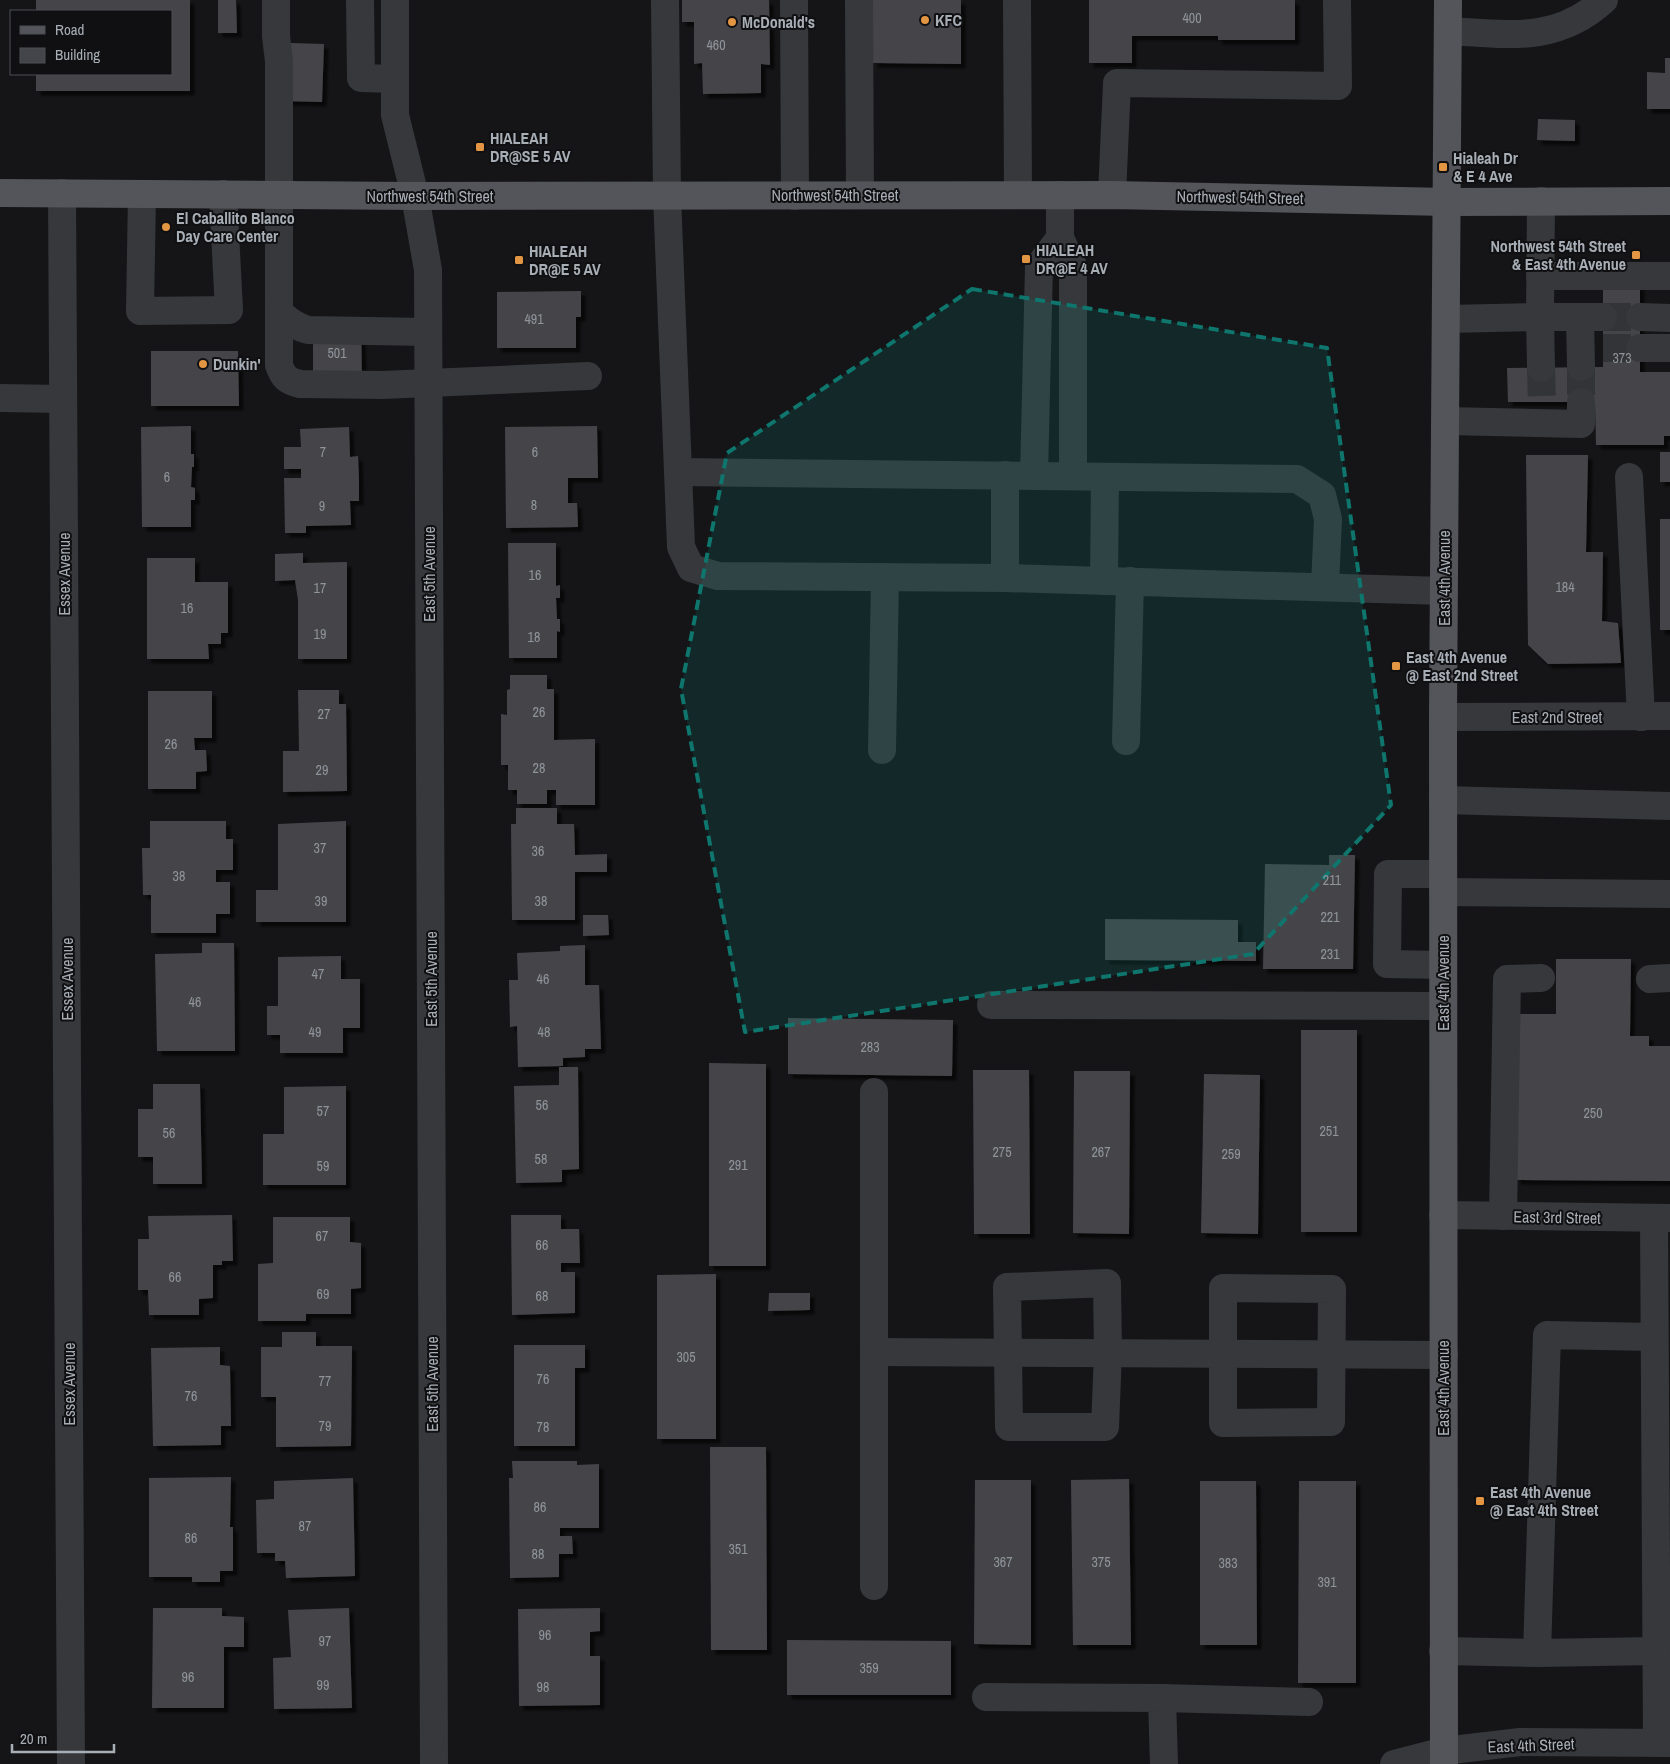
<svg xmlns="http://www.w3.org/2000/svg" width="1670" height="1764" viewBox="0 0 1670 1764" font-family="'Archivo Narrow',sans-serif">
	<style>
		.building { fill: #44454a; filter: url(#shadow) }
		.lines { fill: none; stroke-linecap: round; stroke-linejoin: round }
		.minor-tunnel { stroke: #323437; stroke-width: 28; stroke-dasharray: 28 14; stroke-linecap: butt }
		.minor { stroke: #36383b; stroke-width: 28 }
		.major { stroke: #53555a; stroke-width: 28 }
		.marked { fill: #0f766e; fill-opacity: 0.2; stroke: #0f766e; stroke-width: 4; stroke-dasharray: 10 6; stroke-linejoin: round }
		.poi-dot { fill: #e29542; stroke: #101012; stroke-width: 2 }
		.labels { text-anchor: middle; stroke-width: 4; stroke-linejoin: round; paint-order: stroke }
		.number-label { font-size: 14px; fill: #8f949b }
		.poi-label { font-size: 16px; font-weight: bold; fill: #a8aeb6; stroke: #101012; text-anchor: start }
		.street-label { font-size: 16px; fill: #a8aeb6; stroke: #101012 }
	</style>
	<defs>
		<filter id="shadow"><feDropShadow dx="4.5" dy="4.5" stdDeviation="1" flood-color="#0009"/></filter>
	</defs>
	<rect width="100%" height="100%" fill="#151517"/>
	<g class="building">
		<polygon points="36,0 190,0 190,91 36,91 36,74 171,74 171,11 36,11"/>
		<polygon points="218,0 236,0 237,33 218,33"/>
		<polygon points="682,0 769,0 770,65 761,64 761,93 703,94 702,63 694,64 694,22 682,22"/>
		<polygon points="873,0 961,0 961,64 873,63"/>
		<polygon points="1089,0 1295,0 1295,40 1218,40 1218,36 1132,36 1132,63 1089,63"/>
		<polygon points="291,43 324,44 322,102 283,101 290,75"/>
		<polygon points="1665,58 1670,58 1670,109 1647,109 1647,72 1665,73"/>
		<polygon points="1538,119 1575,120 1575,141 1537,140"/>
		<polygon points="1640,285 1640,372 1670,372 1670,436 1664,436 1664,445 1596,445 1595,402 1508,402 1507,368 1603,367 1603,286"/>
		<polygon points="581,291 581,317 576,317 576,348 497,348 497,292"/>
		<polygon points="313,322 361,322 362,383 313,383"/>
		<polygon points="151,351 238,351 239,406 151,406"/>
		<polygon points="191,426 191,454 194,454 194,467 192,467 191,487 195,488 195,500 191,500 191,527 142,527 141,427"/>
		<polygon points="597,426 598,478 568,478 568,503 577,503 578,527 506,528 505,427"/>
		<polygon points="349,427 350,457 358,456 359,479 359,501 350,501 351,525 306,526 306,533 285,533 284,478 301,478 301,469 284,469 284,447 301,447 300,429"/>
		<rect x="1660" y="452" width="10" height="30"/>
		<polygon points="1526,455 1588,455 1586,552 1603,552 1602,621 1618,623 1621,663 1548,664 1528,645"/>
		<rect x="1660" y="519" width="10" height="111"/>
		<polygon points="508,543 556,543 556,586 560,585 560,598 556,598 557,619 560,619 560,632 557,631 557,658 509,658"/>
		<polygon points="303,553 303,563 347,562 347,659 298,659 298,600 295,580 275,581 275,554"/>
		<polygon points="147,558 195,558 195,582 228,582 228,633 221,633 221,644 208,644 209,659 147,659"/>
		<polygon points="510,675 547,675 547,689 554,689 554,740 595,739 595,805 556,805 556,790 547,790 547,804 517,804 517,790 508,790 508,765 501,765 501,714 507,715 507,690 510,689"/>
		<polygon points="298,690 339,690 339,704 346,704 347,791 283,792 283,751 299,751"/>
		<polygon points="148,691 212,691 212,738 194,738 195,750 206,750 207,771 196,772 196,789 148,789"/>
		<polygon points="516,808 557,808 557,824 574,824 575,855 607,854 607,872 575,872 575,920 512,920 511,824 516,824"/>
		<polygon points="150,821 226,821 226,839 233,839 233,870 216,870 216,882 230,882 230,914 216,914 216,933 151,933 151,895 143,895 142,848 150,848"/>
		<polygon points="346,821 346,922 256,922 256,890 278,890 278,824"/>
		<polygon points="1329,855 1355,855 1353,969 1263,969 1265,864 1329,865"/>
		<polygon points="583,915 608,915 609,935 583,936"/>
		<polygon points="1105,919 1238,920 1238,942 1256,942 1256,961 1105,960"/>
		<polygon points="202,943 234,943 235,1051 157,1051 155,954 202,953"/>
		<polygon points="585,945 585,985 599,985 601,1049 585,1049 585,1057 563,1058 563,1066 518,1067 517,1026 510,1027 509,980 518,980 517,953 560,951 560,946"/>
		<polygon points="341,956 341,979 360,979 360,1028 343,1028 343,1053 280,1053 280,1035 267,1035 267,1006 278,1006 278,957"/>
		<polygon points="1556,959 1631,959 1630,1036 1649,1036 1649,1046 1670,1046 1670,1181 1516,1180 1516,1014 1556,1014"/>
		<polygon points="788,1018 953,1020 952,1076 788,1074"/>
		<rect x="1301" y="1030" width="56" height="202"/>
		<polygon points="709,1063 766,1064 766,1266 709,1266"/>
		<polygon points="559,1067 578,1067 579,1169 562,1170 562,1182 516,1183 514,1086 559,1085"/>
		<polygon points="973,1070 1029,1070 1030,1234 974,1234"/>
		<polygon points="1074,1071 1130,1071 1129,1234 1073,1233"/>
		<polygon points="1204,1074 1260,1075 1258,1234 1201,1233"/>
		<polygon points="153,1084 200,1084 202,1184 153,1184 153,1157 138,1157 138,1109 153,1109"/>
		<polygon points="346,1086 346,1185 263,1185 263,1134 284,1134 284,1087"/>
		<polygon points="232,1215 233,1261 222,1261 222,1265 213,1265 213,1298 199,1299 199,1315 149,1315 148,1290 138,1290 138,1239 149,1239 148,1216"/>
		<polygon points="511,1215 561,1215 561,1229 579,1229 580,1263 561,1263 561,1272 575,1272 575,1313 512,1315"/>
		<polygon points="273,1217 350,1217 350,1242 361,1243 361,1288 351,1289 351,1314 306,1314 306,1321 258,1321 258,1264 273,1263"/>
		<polygon points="716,1274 716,1439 657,1439 657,1275"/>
		<polygon points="769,1293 810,1293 810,1310 768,1311"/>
		<polygon points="282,1332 316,1332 316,1346 352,1346 351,1446 276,1447 276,1397 261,1397 261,1347 282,1347"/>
		<polygon points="514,1345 585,1345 585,1368 575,1368 575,1446 514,1446"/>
		<polygon points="220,1347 220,1365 230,1366 231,1426 221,1426 221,1445 153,1446 151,1348"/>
		<polygon points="710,1447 766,1447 767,1650 711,1650"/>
		<polygon points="512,1461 577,1461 577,1465 599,1464 599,1528 560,1528 560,1536 572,1536 573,1554 559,1554 559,1577 510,1578 509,1478 513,1478"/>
		<polygon points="231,1477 230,1527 233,1527 233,1571 220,1571 220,1582 192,1582 192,1577 149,1577 149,1478"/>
		<polygon points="353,1478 355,1576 286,1578 285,1561 275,1561 275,1553 257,1553 256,1500 274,1499 274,1481"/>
		<polygon points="1129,1479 1131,1645 1073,1645 1071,1480"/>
		<polygon points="975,1480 1031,1480 1031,1645 974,1644"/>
		<polygon points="1200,1481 1256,1481 1257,1645 1200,1645"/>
		<polygon points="1299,1481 1356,1481 1356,1683 1298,1683"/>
		<polygon points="153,1608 222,1608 222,1616 244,1617 244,1647 224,1647 224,1708 152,1708"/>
		<polygon points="349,1608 352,1708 274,1709 273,1658 291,1657 288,1610"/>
		<polygon points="600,1608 600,1631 590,1632 590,1656 600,1656 600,1705 519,1706 518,1609"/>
		<polygon points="787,1640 951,1641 951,1695 787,1695"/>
	</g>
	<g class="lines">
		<g class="minor-tunnel">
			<polyline points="1603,317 1640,317"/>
			<polyline points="1603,348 1640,348"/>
			<polyline points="1581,367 1581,402"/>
			<polyline points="1541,368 1542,402"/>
		</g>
		<g class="minor">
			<path d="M 276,0 L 276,36 L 279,61 L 279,365 C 283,377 287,381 300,384 L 382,385 L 588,376"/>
			<polyline points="360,0 361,78 395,79"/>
			<polyline points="395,0 395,115 415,196 428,270 434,1764"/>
			<polyline points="665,0 667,196 681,547 691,568 718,576 1005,578 1444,591"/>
			<polyline points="794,0 795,196"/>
			<polyline points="859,0 860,195"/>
			<polyline points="1017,0 1018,195"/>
			<path d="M 1448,31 C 1507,34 1556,44 1604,0"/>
			<polyline points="62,193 71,1764"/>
			<polyline points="142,194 140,311 229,310 223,194"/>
			<polyline points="1060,195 1060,238 1073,266 1073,476"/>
			<polyline points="1112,195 1117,83 1338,86 1337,0"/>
			<polyline points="1540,276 1670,276"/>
			<path d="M 279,312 C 288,321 296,327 308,330 L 428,332"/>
			<polyline points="1640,317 1670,318"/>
			<polyline points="1447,319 1540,317 1541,201"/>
			<polyline points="1640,348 1670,348"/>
			<polyline points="1581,367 1580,317 1603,317"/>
			<polyline points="1541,368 1540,317 1580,317"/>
			<polyline points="0,398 63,399"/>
			<polyline points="1446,421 1581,424 1581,402"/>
			<polyline points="678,472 1297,479 1322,495 1328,519 1325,586"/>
			<polyline points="1005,475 1005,578"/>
			<polyline points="1034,476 1039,266 1060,238"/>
			<polyline points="1629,477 1641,717"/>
			<polyline points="1104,581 1105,477"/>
			<polyline points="1443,717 1670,716"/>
			<polyline points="1126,741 1130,581"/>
			<polyline points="882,750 885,577"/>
			<polyline points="1443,800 1670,806"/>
			<polyline points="1443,892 1670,894"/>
			<polyline points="1443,965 1387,964 1388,874 1443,874"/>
			<polyline points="1650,979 1670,978"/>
			<polyline points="991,1005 1443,1006"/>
			<polyline points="874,1092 874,1586"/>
			<polyline points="1443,1215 1670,1218"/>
			<polyline points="1503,1216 1507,979 1541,978"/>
			<polyline points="1654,1218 1657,1743"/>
			<polygon points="1107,1283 1108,1353 1105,1427 1009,1427 1007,1287"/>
			<polygon points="1223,1288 1332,1289 1331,1422 1223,1423"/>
			<polyline points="1654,1337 1547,1335 1537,1653 1656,1651"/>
			<polyline points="874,1352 1444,1355"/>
			<polyline points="1443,1651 1537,1653"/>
			<polyline points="986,1697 1162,1698 1164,1764"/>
			<polyline points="1162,1698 1309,1702"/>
			<polyline points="1394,1764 1444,1751 1520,1742 1670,1743"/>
		</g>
		<g class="major">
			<polyline points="0,193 415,196 1112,195 1448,202 1670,201"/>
			<polyline points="1444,1764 1443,717 1448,0"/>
		</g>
	</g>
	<path class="marked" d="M 972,289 L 1327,348 L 1391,805 L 1253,954 L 745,1032 L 681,689 L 727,453 Z"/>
	<g class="poi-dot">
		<circle cx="925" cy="20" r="5"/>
		<circle cx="732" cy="22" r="5"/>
		<rect x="475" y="142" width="10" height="10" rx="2.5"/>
		<rect x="1438" y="162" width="10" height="10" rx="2.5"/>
		<circle cx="166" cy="227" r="5"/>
		<rect x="1631" y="250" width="10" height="10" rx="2.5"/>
		<rect x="1021" y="254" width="10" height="10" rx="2.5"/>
		<rect x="514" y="255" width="10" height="10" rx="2.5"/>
		<circle cx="203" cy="364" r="5"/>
		<rect x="1391" y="661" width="10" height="10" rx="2.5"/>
		<rect x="1475" y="1496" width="10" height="10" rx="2.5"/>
	</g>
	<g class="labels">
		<g class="number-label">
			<text x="1192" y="23">400</text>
			<text x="716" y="50">460</text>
			<text x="534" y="324">491</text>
			<text x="337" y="358">501</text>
			<text x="1622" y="363">373</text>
			<text x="323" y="457">7</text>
			<text x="535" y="457">6</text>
			<text x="167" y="482">6</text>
			<text x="534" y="510">8</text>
			<text x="322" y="511">9</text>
			<text x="535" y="580">16</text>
			<text x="1565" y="592">184</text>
			<text x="320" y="593">17</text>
			<text x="187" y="613">16</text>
			<text x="320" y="639">19</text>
			<text x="534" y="642">18</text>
			<text x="539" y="717">26</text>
			<text x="324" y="719">27</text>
			<text x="171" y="749">26</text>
			<text x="539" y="773">28</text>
			<text x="322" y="775">29</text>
			<text x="320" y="853">37</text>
			<text x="538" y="856">36</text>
			<text x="179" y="881">38</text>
			<text x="1332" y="885">211</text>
			<text x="321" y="906">39</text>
			<text x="541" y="906">38</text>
			<text x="1330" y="922">221</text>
			<text x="1330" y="959">231</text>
			<text x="318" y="979">47</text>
			<text x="543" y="984">46</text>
			<text x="195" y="1007">46</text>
			<text x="315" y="1037">49</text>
			<text x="544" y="1037">48</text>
			<text x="870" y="1052">283</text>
			<text x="542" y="1110">56</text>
			<text x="323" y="1116">57</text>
			<text x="1593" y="1118">250</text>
			<text x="1329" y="1136">251</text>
			<text x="169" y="1138">56</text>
			<text x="1002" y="1157">275</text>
			<text x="1101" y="1157">267</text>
			<text x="1231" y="1159">259</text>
			<text x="541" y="1164">58</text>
			<text x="738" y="1170">291</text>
			<text x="323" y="1171">59</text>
			<text x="322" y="1241">67</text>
			<text x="542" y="1250">66</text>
			<text x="175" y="1282">66</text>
			<text x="323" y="1299">69</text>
			<text x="542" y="1301">68</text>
			<text x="686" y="1362">305</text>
			<text x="543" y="1384">76</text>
			<text x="325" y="1386">77</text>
			<text x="191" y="1401">76</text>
			<text x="325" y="1431">79</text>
			<text x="543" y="1432">78</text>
			<text x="540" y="1512">86</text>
			<text x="305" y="1531">87</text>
			<text x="191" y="1543">86</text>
			<text x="738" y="1554">351</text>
			<text x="538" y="1559">88</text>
			<text x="1003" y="1567">367</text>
			<text x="1101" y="1567">375</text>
			<text x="1228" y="1568">383</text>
			<text x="1327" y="1587">391</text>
			<text x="545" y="1640">96</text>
			<text x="325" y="1646">97</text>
			<text x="869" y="1673">359</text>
			<text x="188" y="1682">96</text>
			<text x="323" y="1690">99</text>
			<text x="543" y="1692">98</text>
		</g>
		<g class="poi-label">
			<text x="935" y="26">KFC</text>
			<text x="742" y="28">McDonald's</text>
			<text x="490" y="144">HIALEAH<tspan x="490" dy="18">DR@SE 5 AV</tspan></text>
			<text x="1453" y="164">Hialeah Dr<tspan x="1453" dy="18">&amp; E 4 Ave</tspan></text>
			<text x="176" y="224">El Caballito Blanco<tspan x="176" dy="18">Day Care Center</tspan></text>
			<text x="1626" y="252" text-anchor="end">Northwest 54th Street<tspan x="1626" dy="18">&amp; East 4th Avenue</tspan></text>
			<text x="1036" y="256">HIALEAH<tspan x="1036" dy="18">DR@E 4 AV</tspan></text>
			<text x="529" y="257">HIALEAH<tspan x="529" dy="18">DR@E 5 AV</tspan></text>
			<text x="213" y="370">Dunkin'</text>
			<text x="1406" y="663">East 4th Avenue<tspan x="1406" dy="18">@ East 2nd Street</tspan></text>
			<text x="1490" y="1498">East 4th Avenue<tspan x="1490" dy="18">@ East 4th Street</tspan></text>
		</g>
		<g class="street-label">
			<text x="835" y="201">Northwest 54th Street</text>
			<text x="430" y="202">Northwest 54th Street</text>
			<text transform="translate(1240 197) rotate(1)" y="6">Northwest 54th Street</text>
			<text transform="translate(64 574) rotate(-90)" y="6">Essex Avenue</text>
			<text transform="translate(429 574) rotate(-90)" y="6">East 5th Avenue</text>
			<text transform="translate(1444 578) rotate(-90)" y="6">East 4th Avenue</text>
			<text x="1557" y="723">East 2nd Street</text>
			<text transform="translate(67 979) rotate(-90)" y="6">Essex Avenue</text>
			<text transform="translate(431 979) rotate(-90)" y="6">East 5th Avenue</text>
			<text transform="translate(1443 983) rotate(-90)" y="6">East 4th Avenue</text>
			<text transform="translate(1557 1217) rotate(1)" y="6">East 3rd Street</text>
			<text transform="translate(69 1384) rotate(-90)" y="6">Essex Avenue</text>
			<text transform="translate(432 1384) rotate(-90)" y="6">East 5th Avenue</text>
			<text transform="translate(1443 1388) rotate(-90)" y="6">East 4th Avenue</text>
			<text transform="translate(1531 1745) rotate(-2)" y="6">East 4th Street</text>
		</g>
	</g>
	<rect x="10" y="10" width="162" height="65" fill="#101012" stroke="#4d4f54"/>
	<rect x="20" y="26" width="25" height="8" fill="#53555a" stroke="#4d4f54"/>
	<text x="55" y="35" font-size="15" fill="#a8aeb6">Road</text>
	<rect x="20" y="48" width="25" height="15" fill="#44454a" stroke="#4d4f54"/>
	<text x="55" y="60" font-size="15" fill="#a8aeb6">Building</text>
	<path d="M12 1744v8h102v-8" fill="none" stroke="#a8aeb6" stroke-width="2.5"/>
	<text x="20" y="1744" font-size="15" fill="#a8aeb6" stroke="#101012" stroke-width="4" paint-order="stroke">20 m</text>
</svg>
